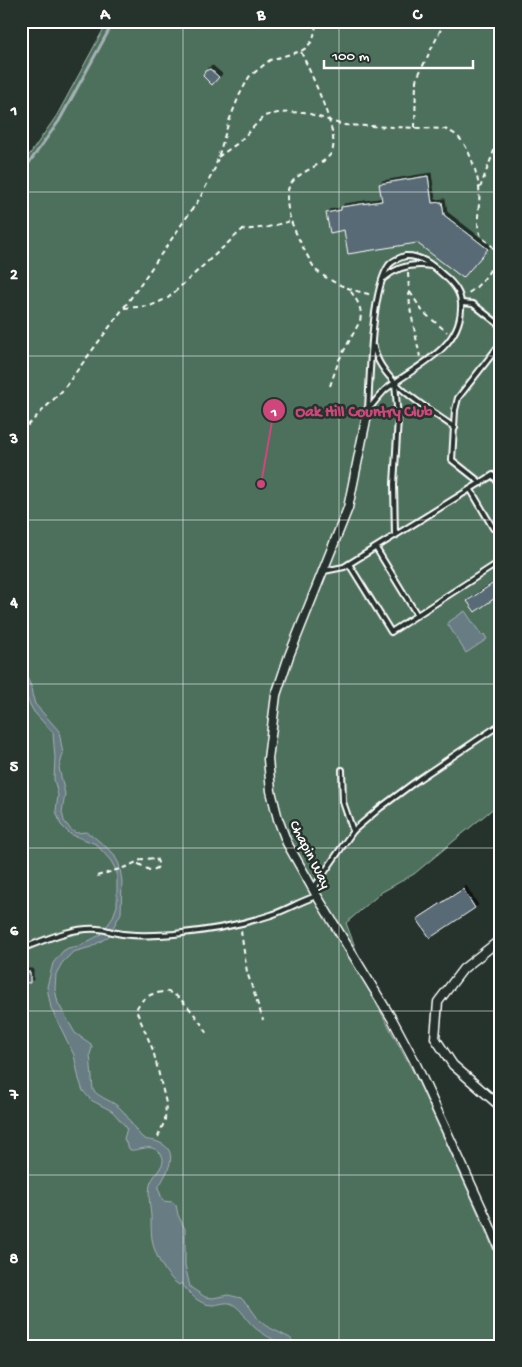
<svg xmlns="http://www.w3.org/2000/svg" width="522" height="1367" viewBox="0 0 522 1367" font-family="'Gochi Hand',sans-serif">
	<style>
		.green { fill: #4e705c; stroke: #a6b8ae }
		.water { fill: #687b83; stroke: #a4b0b5 }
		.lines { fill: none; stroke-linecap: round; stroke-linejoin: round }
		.stream { stroke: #a4b0b5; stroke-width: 3 }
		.building { fill: #586a76; stroke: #fff; filter: url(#shadow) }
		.service-casing { stroke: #fff; stroke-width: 8 }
		.minor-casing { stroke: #fff; stroke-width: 11 }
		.path { stroke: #fff; stroke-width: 2; stroke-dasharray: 5 4; stroke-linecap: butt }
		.service { stroke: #26332d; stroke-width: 4 }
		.minor { stroke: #26332d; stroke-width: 8 }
		.grid { fill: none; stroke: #fff; stroke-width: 1; stroke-opacity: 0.55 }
		.labels { text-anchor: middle; stroke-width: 5; stroke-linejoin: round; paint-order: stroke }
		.street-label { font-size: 15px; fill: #fff; stroke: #26332d }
		.leader { fill: none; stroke: #ce467c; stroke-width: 2 }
		.callout-dot { fill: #ce467c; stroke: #26332d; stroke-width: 2 }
		.mark-label { font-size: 15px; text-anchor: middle; font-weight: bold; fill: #fff }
		.callout-label { font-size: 16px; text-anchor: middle; font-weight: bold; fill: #ce467c; stroke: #26332d; stroke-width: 5; stroke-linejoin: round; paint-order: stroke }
		.neatline { fill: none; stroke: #fff; stroke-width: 2 }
		.grid-label { font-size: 16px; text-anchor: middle; font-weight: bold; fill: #fff }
	</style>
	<defs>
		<filter id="shadow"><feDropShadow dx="3" dy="-3" stdDeviation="0" flood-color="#0009"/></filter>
	</defs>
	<rect width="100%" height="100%" fill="#26332d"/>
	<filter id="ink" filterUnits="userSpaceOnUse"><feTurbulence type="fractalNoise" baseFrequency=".02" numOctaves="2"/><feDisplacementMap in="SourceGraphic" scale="10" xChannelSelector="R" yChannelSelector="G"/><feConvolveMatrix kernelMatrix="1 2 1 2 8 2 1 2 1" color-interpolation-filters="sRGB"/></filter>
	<g filter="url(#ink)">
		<polygon class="green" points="108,21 501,21 501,802 414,874 382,892 346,923 377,1005 415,1075 474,1204 495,1253 501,1272 501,1346 21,1346 21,167 57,115"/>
		<g class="water">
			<polygon points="465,611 482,636 484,634 487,639 466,653 447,623"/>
			<path d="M 21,666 L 31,686 L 32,694 L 35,704 L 59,731 L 63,754 L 59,768 L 65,794 L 62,812 L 64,821 L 71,830 L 76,833 L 86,832 L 93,836 L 113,853 L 119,864 L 122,881 L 121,913 L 108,937 L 91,947 L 73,952 L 62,963 L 56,974 L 55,989 L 58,1003 L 75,1033 L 91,1044 L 92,1048 L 90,1054 L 93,1090 C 101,1099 114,1101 122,1110 C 130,1119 134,1130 143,1138 C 148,1141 153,1140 158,1142 C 182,1151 166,1174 158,1188 L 163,1201 L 172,1202 L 176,1205 L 178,1215 L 185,1229 L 185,1265 L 190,1287 L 205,1297 L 213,1298 L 228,1295 L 241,1298 L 249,1306 L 259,1320 L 266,1326 L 290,1338 L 297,1346 C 283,1346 262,1335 252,1325 C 246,1319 242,1310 234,1305 C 227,1300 220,1305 212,1305 C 197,1304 190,1293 181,1283 L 179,1285 C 166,1277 154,1254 152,1239 C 151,1231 151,1223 151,1216 C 150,1205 148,1196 150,1185 C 153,1173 171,1163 159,1152 C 150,1143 140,1151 130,1150 L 124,1139 L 127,1128 L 112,1111 L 91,1100 L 83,1091 L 79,1079 L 74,1055 L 51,1008 L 47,987 L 53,963 L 63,951 L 68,948 L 79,946 L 100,935 L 112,919 L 117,906 L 117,872 L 111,861 L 96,844 L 70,834 L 61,825 L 56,811 L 58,795 L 54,779 L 55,758 L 53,733 L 34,712 L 27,699 L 25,683 L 21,676 Z"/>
		</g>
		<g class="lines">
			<polyline class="stream" points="21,174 59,121 114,21"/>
		</g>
		<g class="building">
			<polygon points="210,69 219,77 212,85 203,76 205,71"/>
			<polygon points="428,176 432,203 442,202 444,215 488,249 463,278 417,243 348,254 344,230 330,233 326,213 341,210 341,207 382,201 379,184"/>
			<polygon points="501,578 501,606 495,598 475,612 467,601"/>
			<polygon points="463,889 475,908 430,938 417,919"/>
			<polygon points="21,972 30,972 30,983 21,982"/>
		</g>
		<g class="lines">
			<g class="service-casing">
				<g id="service">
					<path d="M 405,256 C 423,255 435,268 448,279 C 457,288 462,296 461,309 C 459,351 413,367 385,390 C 379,396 373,404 368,410 C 370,377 371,290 389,265 C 393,260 399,258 405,256 Z"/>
					<path d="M 384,278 C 397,267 413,263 431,266"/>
					<polyline points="462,303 473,304 501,326"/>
					<path d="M 374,347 C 379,381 429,409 455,428"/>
					<polyline points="395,383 398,419 394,484 395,536"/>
					<polyline points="481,483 452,460 455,410 458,398 501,343"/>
					<polyline points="471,490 493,528"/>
					<polyline points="376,548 417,615"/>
					<polyline points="349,564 391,632 501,561"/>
					<polyline points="324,571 344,567 493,475 501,487"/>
					<polyline points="342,770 343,802 353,831"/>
					<polyline points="313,889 353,831 380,808 419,779 501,724"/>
					<path d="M 21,949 C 45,940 72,927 98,929 C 105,929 110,932 117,933 C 135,937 156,935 174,934 C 207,931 240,925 271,915 C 287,910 300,901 317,896"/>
				</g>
			</g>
			<g class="minor-casing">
				<g id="minor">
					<polyline points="368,410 348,508 289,656 276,695 268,759 271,791 278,819 287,843 317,896 392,1019 414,1060 486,1217 501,1253"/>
					<polyline points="501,939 463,969 438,1002 435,1038 453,1065 501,1107"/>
				</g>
			</g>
			<g class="path">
				<path d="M 301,52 C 310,71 337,128 333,148 C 331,165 297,169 289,187 C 285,196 288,212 291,221 C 294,230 311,265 317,271 C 333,284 353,291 373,295"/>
				<polyline points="415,128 416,80 445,21"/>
				<path d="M 218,157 L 238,143 L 264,116 L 278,113 L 304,112 L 343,125 L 444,129 C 450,131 456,134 460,139 C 469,147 478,176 479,188 C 481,203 475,220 480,234 C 483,242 495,243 495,255 C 495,268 477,290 466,294"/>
				<polyline points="480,188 501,132"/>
				<polyline points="408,273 410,308 420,357"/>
				<polyline points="410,292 423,312 447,332"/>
				<polyline points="124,308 150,306 168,298 242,230 268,227 291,221"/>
				<path d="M 330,386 L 339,360 L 360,321 C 363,308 357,300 349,289"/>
				<polyline points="21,432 62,391 128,302 200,198 215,168 229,121 239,96 249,77 270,60 301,51 306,48 313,40 317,21"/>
				<polyline points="97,876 126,867 143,859 156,858 159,865 157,868 151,871 137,863"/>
				<polyline points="21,926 27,939"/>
				<polyline points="241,931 247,972 263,1020"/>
				<path d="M 158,1137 L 165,1120 L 166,1103 L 153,1050 L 136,1010 C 139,1003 144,997 153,994 C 157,993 164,991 168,992 C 182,995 202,1024 209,1036"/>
				<polyline points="387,1340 389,1346"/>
			</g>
			<use href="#service" class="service"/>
			<use href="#minor" class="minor"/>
		</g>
	</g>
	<path class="grid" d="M 183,21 L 183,1346M 339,21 L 339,1346M 21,192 L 501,192M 21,356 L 501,356M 21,520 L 501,520M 21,684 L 501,684M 21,848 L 501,848M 21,1011 L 501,1011M 21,1175 L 501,1175"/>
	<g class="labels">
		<g class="street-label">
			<text transform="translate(311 854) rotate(63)" y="5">Chapin Way</text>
		</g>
	</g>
	<path class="leader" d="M261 484L274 410"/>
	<g class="callout-dot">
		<circle cx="261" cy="484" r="5"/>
		<circle cx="274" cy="410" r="12"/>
	</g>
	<g class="mark-label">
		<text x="274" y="416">1</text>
	</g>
	<g class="callout-label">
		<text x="364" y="416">Oak Hill Country Club</text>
	</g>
	<rect width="522" height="1367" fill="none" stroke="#26332d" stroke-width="55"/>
	<path d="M324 60v8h149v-8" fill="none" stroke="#ffffff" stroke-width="2.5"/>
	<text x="332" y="60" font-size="15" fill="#ffffff" stroke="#26332d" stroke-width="4" paint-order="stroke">100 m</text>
	<rect x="28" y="28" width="466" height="1312" class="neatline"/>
	<g class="grid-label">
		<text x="105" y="19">A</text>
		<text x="261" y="19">B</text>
		<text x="417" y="19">C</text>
		<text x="14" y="115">1</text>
		<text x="14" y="279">2</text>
		<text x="14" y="443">3</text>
		<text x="14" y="607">4</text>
		<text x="14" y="771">5</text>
		<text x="14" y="935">6</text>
		<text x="14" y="1099">7</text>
		<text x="14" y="1263">8</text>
	</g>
</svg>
